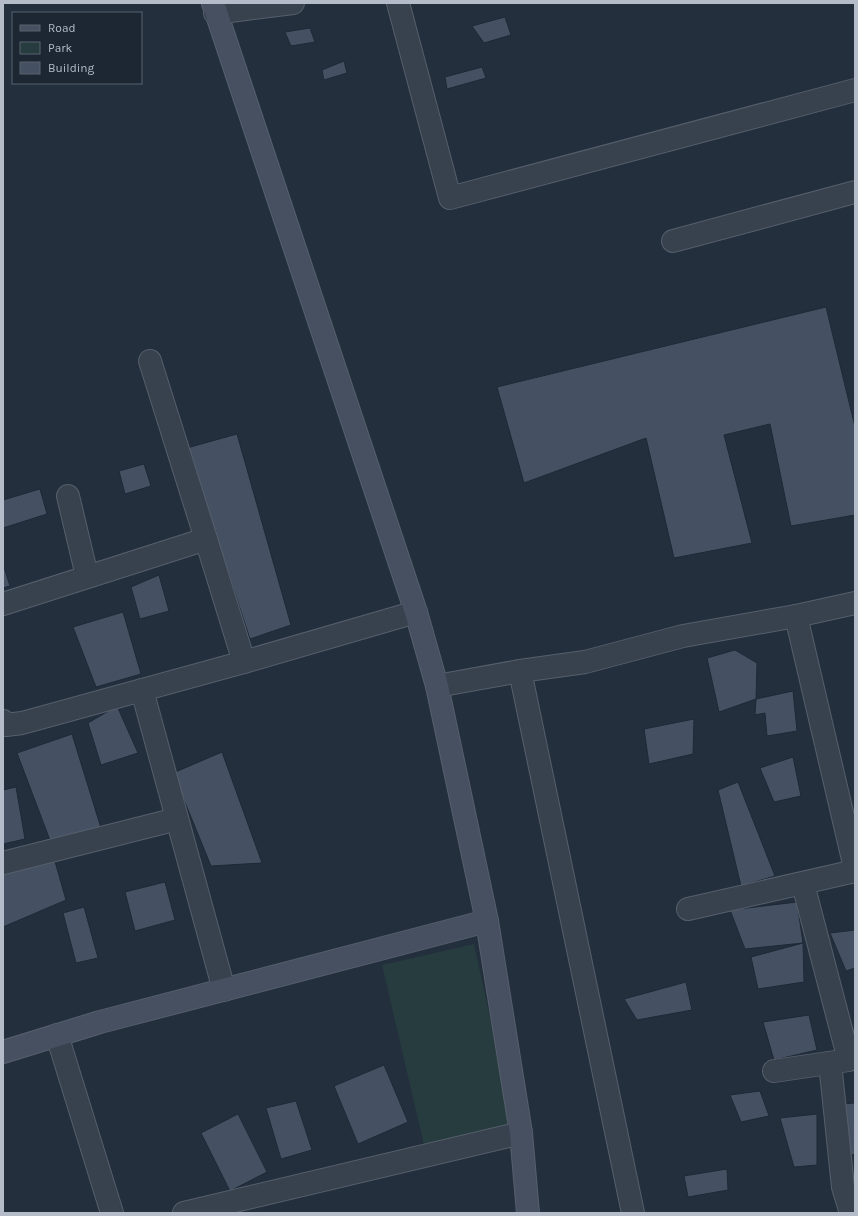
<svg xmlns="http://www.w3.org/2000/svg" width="858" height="1216" viewBox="0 0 858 1216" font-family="Karla,sans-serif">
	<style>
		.green { fill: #263c3f }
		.building { fill: #455162; stroke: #1f2835 }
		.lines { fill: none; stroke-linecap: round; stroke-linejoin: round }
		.street-casing { stroke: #565f6c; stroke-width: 24 }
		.secondary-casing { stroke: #565f6c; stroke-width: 24 }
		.street { stroke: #38414e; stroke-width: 22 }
		.secondary { stroke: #465061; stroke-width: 22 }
	</style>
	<rect width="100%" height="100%" fill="#242f3e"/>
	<polygon class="green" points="474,944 517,1140 428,1162 382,965"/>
	<g class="building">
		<polygon points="505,17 511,35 484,43 472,26"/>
		<polygon points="310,28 315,42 291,46 285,32"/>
		<polygon points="344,61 347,73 324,80 322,70"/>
		<polygon points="482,67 486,78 447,89 445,77"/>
		<polygon points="826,307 855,427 855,515 791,526 770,424 724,435 752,543 674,558 646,438 524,483 497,387"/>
		<polygon points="237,434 291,625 250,639 187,448"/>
		<polygon points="144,464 151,486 125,494 119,471"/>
		<polygon points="40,489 47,514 3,528 3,500"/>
		<polygon points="3,564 10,586 3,588"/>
		<polygon points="159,575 169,611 140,619 131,587"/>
		<polygon points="123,612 141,674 96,687 73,627"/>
		<polygon points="735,650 757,663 756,699 719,712 707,658"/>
		<polygon points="793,691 797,731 767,736 765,713 755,715 756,699"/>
		<polygon points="117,706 138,753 101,765 88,723"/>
		<polygon points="694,719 693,754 649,764 644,729"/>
		<polygon points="72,734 101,828 51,843 17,753"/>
		<polygon points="222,752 262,863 211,866 173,773"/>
		<polygon points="793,757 801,796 774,802 760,768"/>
		<polygon points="738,782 775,876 741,886 718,790"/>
		<polygon points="16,787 25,839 3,844 3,790"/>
		<polygon points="54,858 66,900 3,927 3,873"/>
		<polygon points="165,882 175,920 135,931 125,892"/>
		<polygon points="797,902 803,943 745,949 730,910"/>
		<polygon points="84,907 98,958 76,963 63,913"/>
		<polygon points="855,930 855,968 846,971 830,933"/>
		<polygon points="803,943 804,982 758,989 751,957"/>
		<polygon points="686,982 692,1010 637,1020 624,999"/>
		<polygon points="809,1015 817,1050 774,1060 763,1022"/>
		<polygon points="384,1065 408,1122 358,1144 334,1086"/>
		<polygon points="760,1091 769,1116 741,1122 730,1095"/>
		<polygon points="296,1101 312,1150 281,1159 266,1108"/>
		<polygon points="855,1103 855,1154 846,1157 838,1104"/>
		<polygon points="238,1114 267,1172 230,1191 201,1133"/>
		<polygon points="817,1114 817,1165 794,1167 780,1118"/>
		<polygon points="727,1169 728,1190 688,1197 684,1176"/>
	</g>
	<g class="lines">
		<g class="street-casing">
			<g id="street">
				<polyline points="398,3 450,198 855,90"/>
				<polyline points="215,13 293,3"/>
				<polyline points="673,241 855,192"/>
				<polyline points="150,361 206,539"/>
				<polyline points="68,496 87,576"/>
				<polyline points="3,604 206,539 244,662"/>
				<polyline points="796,616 855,868"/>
				<polyline points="520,671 585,662 683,636 796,616 855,603"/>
				<polyline points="437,686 520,671 633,1213"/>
				<polyline points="142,690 224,990"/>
				<polyline points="3,721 6,725 22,723 244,662 416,612"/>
				<polyline points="3,863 177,819"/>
				<polyline points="688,909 855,871"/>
				<polyline points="57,1035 112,1213"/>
				<polyline points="830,1063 843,1187 851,1213"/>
				<polyline points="774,1071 849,1060 803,884"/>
				<polyline points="184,1213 521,1133"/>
			</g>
		</g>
		<g class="secondary-casing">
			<g id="secondary">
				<polyline points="213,3 416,612 437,686 487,921 521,1133 528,1213"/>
				<polyline points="3,1052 100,1022 487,921"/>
			</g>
		</g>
		<use href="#street" class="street"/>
		<use href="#secondary" class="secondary"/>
	</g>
	<rect width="858" height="1216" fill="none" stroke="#b4bcc9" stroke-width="8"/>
	<rect x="12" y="12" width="130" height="72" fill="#1d2633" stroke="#59626f"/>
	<rect x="20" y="25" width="20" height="6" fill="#465061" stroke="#59626f"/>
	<text x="48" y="32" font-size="12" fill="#b4bcc9">Road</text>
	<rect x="20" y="42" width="20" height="12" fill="#263c3f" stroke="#59626f"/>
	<text x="48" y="52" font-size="12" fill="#b4bcc9">Park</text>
	<rect x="20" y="62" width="20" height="12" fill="#455162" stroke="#59626f"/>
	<text x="48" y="72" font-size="12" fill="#b4bcc9">Building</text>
</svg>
